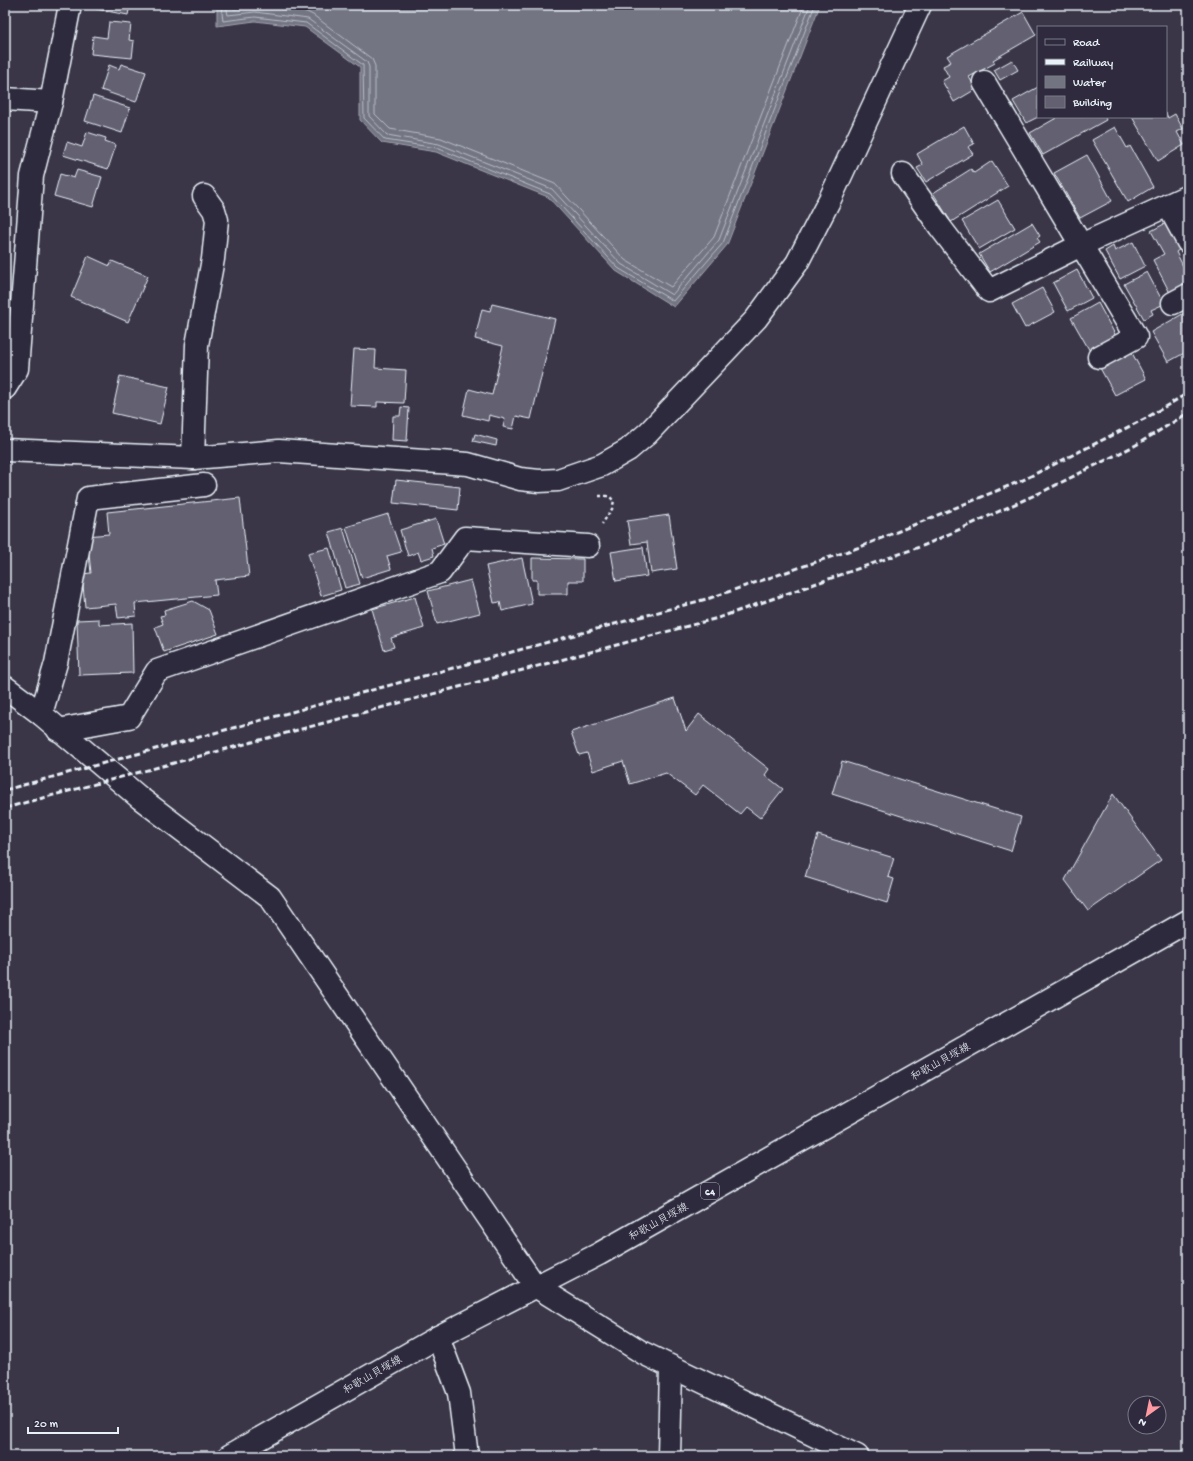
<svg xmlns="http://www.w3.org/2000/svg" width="1193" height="1461" viewBox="0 0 1193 1461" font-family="'Gochi Hand','Klee One',sans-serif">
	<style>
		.water { fill: #737482; stroke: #a2a6b1 }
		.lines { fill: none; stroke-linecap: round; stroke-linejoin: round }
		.shore { stroke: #b9bfc9; stroke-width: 1 }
		.building { fill: #636171; stroke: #e8f1f8 }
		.minor-casing { stroke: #e8f1f8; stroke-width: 25 }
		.major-casing { stroke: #e8f1f8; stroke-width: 25 }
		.path { stroke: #e8f1f8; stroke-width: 2.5; stroke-dasharray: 3 3; stroke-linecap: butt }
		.minor { stroke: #2f2a3d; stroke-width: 22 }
		.major { stroke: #2f2a3d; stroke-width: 22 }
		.rail { stroke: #e8f1f8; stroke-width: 3; stroke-dasharray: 6 3; stroke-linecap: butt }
		.labels { text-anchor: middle; stroke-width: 3.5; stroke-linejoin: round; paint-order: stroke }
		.shield { fill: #2f2a3d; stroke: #b0b5c0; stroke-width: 1 }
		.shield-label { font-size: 10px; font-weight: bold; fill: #e8f1f8 }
		.street-label { font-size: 11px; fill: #e8f1f8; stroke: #2f2a3d }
	</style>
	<rect width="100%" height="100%" fill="#3a3648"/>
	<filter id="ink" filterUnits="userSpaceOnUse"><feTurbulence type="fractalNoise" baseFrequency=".025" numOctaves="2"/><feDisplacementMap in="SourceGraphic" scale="8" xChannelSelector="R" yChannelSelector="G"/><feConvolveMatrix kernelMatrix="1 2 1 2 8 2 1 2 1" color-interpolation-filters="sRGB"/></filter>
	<g filter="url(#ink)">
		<polygon class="water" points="217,5 820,5 727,245 674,307 616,271 548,197 436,152 382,143 360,120 360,67 305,27 255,21 217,26"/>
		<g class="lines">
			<g class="shore">
				<polyline points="221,5 223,21 255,17 306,23 363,65 364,118 385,140 437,148 550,194 618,268 673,301 723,243 815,5"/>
				<polyline points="226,5 228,15 255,12 308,19 367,62 369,67 369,116 387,135 439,144 552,189 621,264 672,295 719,240 810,5"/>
				<polyline points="232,5 234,9 255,6 307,12 313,15 372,59 375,66 375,114 390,129 441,138 555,184 625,260 671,287 714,237 804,5"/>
			</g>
		</g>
		<g class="building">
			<polygon points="96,5 130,5 128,15 96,9"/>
			<polygon points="1023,12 1036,35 993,60 995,63 969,77 976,89 954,102 942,81 949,77 943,66 951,62 947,56"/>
			<polygon points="109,22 131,24 129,40 134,41 132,58 91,54 93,36 107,38"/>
			<polygon points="1012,60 1018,70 1000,80 994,70"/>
			<polygon points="121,64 146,72 136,102 101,90 109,65 119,69"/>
			<polygon points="1038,87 1038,117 1026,123 1013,101"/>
			<polygon points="93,96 130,108 122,133 85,121"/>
			<polygon points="1166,113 1168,118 1175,114 1183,129 1177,132 1184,145 1158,161 1132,117 1166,117"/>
			<polygon points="1058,117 1105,117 1106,120 1043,155 1030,133"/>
			<polygon points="964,126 974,144 968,147 973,154 926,182 917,168 923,165 917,154"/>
			<polygon points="1115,127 1127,148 1130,146 1153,187 1128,202 1092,140"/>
			<polygon points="87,132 106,138 105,141 116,145 108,169 63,155 67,142 82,147"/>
			<polygon points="1087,155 1112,201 1080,218 1054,173"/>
			<polygon points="992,161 1008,186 951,222 933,193 971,169 974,173"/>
			<polygon points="77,170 102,177 93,207 54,196 60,174 74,178"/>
			<polygon points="998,200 1015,228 979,249 962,221"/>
			<polygon points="1032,223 1040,236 1037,238 1040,242 990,272 979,254"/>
			<polygon points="1166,223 1180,249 1176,252 1183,266 1187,264 1188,266 1188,284 1170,293 1153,260 1164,254 1151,231"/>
			<polygon points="1133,242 1145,266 1120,279 1105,251 1113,246 1115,251"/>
			<polygon points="88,256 110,266 112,261 148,276 128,322 71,297"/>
			<polygon points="1077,270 1092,298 1068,311 1053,283"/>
			<polygon points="1147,272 1164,304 1151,310 1153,314 1144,319 1124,284"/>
			<polygon points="1042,288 1055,312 1025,328 1012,304"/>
			<polygon points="1098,303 1117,338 1091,353 1071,318"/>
			<polygon points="492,304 555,319 531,419 516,416 513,429 503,427 505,419 489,415 488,421 463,415 469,389 492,395 503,346 475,339 482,309 490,311"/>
			<polygon points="1186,312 1188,315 1188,351 1168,362 1151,332"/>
			<polygon points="354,349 376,350 375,368 406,370 404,403 377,402 377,407 350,406"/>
			<polygon points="1131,351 1146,379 1115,395 1100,368"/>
			<polygon points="120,376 169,387 160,424 112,413"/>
			<polygon points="401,407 409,408 407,441 392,440 393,416 400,416"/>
			<polygon points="475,434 497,440 496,446 473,441"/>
			<polygon points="396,480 460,487 458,510 393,503"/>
			<polygon points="240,498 249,576 215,580 217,595 135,603 136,616 118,618 116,604 85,607 82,574 91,573 87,536 109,534 107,512"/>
			<polygon points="388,514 401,552 387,556 391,569 362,578 346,527"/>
			<polygon points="669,515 677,569 651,573 647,542 631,544 627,521"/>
			<polygon points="436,519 444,544 432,548 434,556 421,560 418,552 408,556 400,530"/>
			<polygon points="343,528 360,584 345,588 329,532"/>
			<polygon points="643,547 647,576 616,581 611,552"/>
			<polygon points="329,548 341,590 321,596 308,553"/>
			<polygon points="522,558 532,604 502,611 500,602 494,603 486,566"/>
			<polygon points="532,558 583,559 583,581 568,581 568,594 537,594 537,580 532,580"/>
			<polygon points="471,580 480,613 437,624 428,591"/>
			<polygon points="415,597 424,628 391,638 394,647 384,650 372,609"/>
			<polygon points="193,601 209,610 218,634 164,652 155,627 163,624 160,616 165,615 164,610"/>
			<polygon points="99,619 99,625 132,623 133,673 79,675 77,620"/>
			<polygon points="675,698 686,731 699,714 769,769 765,775 783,789 760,818 746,807 740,814 703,785 695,795 666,773 630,784 623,761 593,771 587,753 579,755 571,732"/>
			<polygon points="842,761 1021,817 1011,851 832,794"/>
			<polygon points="1113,794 1161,860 1088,911 1065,880"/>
			<polygon points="818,835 894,858 888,877 894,879 887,903 805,877"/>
		</g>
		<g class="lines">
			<g class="minor-casing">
				<g id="minor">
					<polyline points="984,82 1136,337 1099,357"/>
					<polyline points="5,99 51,102"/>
					<polyline points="903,174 940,227 989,291 1081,245 1188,196"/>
					<polyline points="1168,205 1188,242"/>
					<polyline points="1173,303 1188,295"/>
					<polyline points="5,388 17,369 32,176 51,102 70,5"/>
					<polyline points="5,450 193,458 279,451 468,464 520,479 539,481 558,480 602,465 628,450 648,433 756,319 797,263 830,199 920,5"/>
					<polyline points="193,458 197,345 213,259 217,220 214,210 204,196"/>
					<polyline points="5,687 41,714 140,798 270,897 535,1286 643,1353 857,1456"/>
					<polyline points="41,714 56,663 88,498 204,485"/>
					<polyline points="58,730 129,717 157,671 440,572 465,538 588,546"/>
					<polyline points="438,1337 459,1393 467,1456"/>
					<polyline points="669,1456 671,1367"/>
				</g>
			</g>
			<g class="major-casing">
				<polyline id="major" points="229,1456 438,1337 599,1254 1188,921"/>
			</g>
			<polyline class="path" points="599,496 609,496 614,501 612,509 602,524"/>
			<use href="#minor" class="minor"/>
			<use href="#major" class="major"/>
			<g class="rail">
				<polyline points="5,790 710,598 860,547 1023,480 1146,418 1188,393"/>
				<polyline points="5,808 718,618 925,545 1046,490 1136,445 1188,413"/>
			</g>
		</g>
	</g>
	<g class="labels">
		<rect class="shield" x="701" y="1183" width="18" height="16" rx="3"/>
		<g class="shield-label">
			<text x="710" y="1195">64</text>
		</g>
		<g class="street-label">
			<text transform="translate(940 1061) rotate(-29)" y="4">和歌山貝塚線</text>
			<text transform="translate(658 1221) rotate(-29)" y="4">和歌山貝塚線</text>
			<text transform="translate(372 1374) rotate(-30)" y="4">和歌山貝塚線</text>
		</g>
	</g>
	<rect width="1193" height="1461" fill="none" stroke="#2f2a3d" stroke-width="20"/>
	<rect x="10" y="10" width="1173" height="1441" fill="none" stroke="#e8f1f8" stroke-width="1.5" filter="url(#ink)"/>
	<rect x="1037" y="26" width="130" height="92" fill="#2f2a3d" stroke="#797a88"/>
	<rect x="1045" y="39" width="20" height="6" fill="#2f2a3d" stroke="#797a88"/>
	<text x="1073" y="46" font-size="12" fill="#e8f1f8">Road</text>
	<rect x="1045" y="59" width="20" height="6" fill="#e8f1f8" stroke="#797a88"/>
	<text x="1073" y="66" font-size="12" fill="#e8f1f8">Railway</text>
	<rect x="1045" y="76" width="20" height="12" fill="#737482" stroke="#797a88"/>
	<text x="1073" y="86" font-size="12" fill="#e8f1f8">Water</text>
	<rect x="1045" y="96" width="20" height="12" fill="#636171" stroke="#797a88"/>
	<text x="1073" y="106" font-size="12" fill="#e8f1f8">Building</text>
	<g transform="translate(1147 1415) rotate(213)"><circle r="19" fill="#2f2a3d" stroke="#797a88"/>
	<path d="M0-3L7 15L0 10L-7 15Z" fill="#ff9aa2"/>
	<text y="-6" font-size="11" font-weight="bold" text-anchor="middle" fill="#e8f1f8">N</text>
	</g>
	<path d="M28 1427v6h90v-6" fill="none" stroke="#e8f1f8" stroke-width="2"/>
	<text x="34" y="1427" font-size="12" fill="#e8f1f8" stroke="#2f2a3d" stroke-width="3" paint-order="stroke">20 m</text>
</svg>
